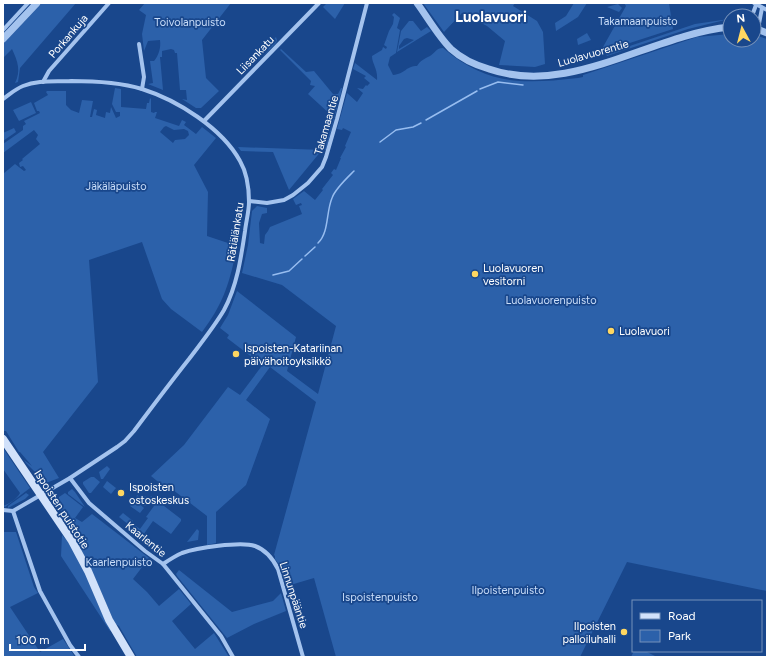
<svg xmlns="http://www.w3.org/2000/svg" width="770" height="660" viewBox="0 0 770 660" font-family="Figtree,sans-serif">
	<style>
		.green { fill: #2c61aa; fill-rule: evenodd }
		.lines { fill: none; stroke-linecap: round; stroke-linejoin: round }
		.stream { stroke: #97bdf0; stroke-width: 1.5 }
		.minor { stroke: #a4c3ee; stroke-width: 4 }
		.tertiary { stroke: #a4c3ee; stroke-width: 7 }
		.secondary { stroke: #d1e1fa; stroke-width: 8 }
		.poi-dot { fill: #ffd761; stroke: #19478c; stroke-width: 1.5 }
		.labels { text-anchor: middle; stroke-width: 3.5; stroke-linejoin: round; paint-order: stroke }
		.park-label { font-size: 11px; fill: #cadefa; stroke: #19478c }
		.street-label { font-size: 11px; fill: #fff; stroke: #19478c }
		.poi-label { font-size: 11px; fill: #fff; stroke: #19478c; text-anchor: start }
		.district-label { font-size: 15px; font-weight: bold; fill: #fff; stroke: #19478c }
	</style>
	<rect width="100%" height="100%" fill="#19478c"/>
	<g class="green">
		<path d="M 42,3 L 76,3 L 20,68 L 18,82 L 15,83 C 21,71 18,62 12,49 L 3,58 L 3,44 Z"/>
		<path d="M 145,3 L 231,3 L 202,40 L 206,78 L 219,91 L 201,108 L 196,108 L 182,99 L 187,100 L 186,90 L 180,90 L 177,53 L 175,53 L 174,50 L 171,49 L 162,51 L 162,57 L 160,57 L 163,90 L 148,84 L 153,83 L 150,61 L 154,61 C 159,55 161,47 160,40 L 148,41 L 144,51 L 142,34 L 146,15 L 139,10 Z"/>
		<polygon points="327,3 345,3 335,19 323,7"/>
		<polygon points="423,3 515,3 513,6 537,21 543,32 545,64 535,67 499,65 505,41 487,26 462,13 444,32"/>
		<polygon points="574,3 587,3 578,17 556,31 555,23 566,16"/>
		<polygon points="624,3 669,3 673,29 605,51 603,47 626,6"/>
		<polygon points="618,4 622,8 619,12 607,7"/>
		<path d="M 394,13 L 400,18 L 397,28 L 400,30 L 396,53 L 390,57 L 388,65 L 393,75 C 405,74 406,66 417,66 C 421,60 424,59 430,56 C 435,53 436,48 443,48 C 488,86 523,84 578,78 L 583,77 L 583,75 L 697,37 L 730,34 L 730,40 L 754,40 L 754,35 L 767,39 L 767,591 L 627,562 L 580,657 L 336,657 L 314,578 L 287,586 L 280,566 L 275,559 L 275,556 L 274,555 L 316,402 L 270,367 L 246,400 L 270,419 L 246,485 L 216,512 L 216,543 L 207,545 L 207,516 L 164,483 L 162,485 L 151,476 L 184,445 L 228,387 L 240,395 L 264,363 L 259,359 L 257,361 L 227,338 L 229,335 L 220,328 L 228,315 L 237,291 L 296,337 L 287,371 L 318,394 L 336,326 L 282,285 L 242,273 L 248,245 L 252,211 L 257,206 L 267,208 L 267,213 L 262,214 L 259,223 L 260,243 L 264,244 L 265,235 L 268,231 L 270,227 L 302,214 L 299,206 L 302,205 L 301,203 L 296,205 L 293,199 L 304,191 L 315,200 L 323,190 L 322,189 L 333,175 L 331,173 L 334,169 L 336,170 L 341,158 L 340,158 L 346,147 L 345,146 L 351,132 L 343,128 L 342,130 L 337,129 L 347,93 L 357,102 L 363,93 L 357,88 L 363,89 L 366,85 L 367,86 L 370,83 L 364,78 L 366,76 L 353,69 L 355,63 L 377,80 C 378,69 372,64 372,56 L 382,50 L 383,47 L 386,49 L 387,47 L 384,45 L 389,31 L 393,24 L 394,17 L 392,15 Z"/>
		<polygon points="729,19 688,29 607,56 606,54 695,24"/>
		<path d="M 409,21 L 413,21 L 421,31 L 427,27 L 431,31 L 397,52 L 401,31 ZM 407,38 L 414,40 L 399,49 L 399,46 L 404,39 Z"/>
		<polygon points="587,33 591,40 578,45 577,39"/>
		<polygon points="276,37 277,40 276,43 263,56 268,50 266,47"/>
		<polygon points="281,49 306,72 314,71 333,94 338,94 341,88 342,88 340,98 336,97 338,104 326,150 322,150 289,190 273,152 241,151 238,147 322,150 331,115 308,94 315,86 310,85 311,81 280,50"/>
		<path d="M 115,88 L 121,89 L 121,107 L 146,109 L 147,103 L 149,103 L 150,98 L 151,99 L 151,112 L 154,113 L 155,112 L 157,112 L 155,118 L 179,126 L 182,120 L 186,122 L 184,125 L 196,134 L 202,127 L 216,138 L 194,165 L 208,192 L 207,236 L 237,246 C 230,282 224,303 202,332 L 171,309 L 162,299 L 142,242 L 89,260 L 98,382 L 43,452 L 59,478 L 46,483 L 26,463 L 24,460 L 32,466 L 20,452 L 19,452 L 6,431 L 3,431 L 3,174 L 15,164 L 24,171 L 26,170 L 23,166 L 20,167 L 19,163 L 23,160 L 22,159 L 40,144 L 36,139 L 38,135 L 34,130 L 3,153 L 3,144 L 23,130 L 23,126 L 26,124 L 24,121 L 40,113 L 39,111 L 37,111 L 34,103 L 48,95 L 46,92 L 47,91 L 66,91 L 66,105 L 71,110 L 79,113 L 82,100 L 93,101 L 90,117 L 92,117 L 94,109 L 97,110 L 96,115 L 105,118 L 106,112 L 110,113 L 111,107 L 116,118 L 120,116 L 120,112 L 116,112 L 112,104 ZM 166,126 L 174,130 L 184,129 L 188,131 L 189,135 L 185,139 L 175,140 L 173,143 L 160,132 L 164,127 Z"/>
		<polygon points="31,102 36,113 19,121 13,110"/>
		<polygon points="14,128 16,132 3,141 3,133"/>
		<path d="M 3,448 L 30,488 L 5,507 L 3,506 C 9,504 17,499 20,493 L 3,469 Z"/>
		<polygon points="107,466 110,469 103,479 101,479 99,472"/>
		<polygon points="91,477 94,477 100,482 91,493 89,493 83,484 83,482"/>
		<polygon points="107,481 116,488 111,494 103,487"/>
		<polygon points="72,489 75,492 85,507 68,494 68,492"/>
		<polygon points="26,493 29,495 25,499 8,508 8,506"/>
		<polygon points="65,493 83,507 75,518 82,522 92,514 149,558 133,579 147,592 159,606 179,589 191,604 172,621 195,649 214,633 229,657 137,657 119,626 115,624 88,562 76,541 78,539 72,530 73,529 71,526 70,527 58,506 59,497"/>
		<polygon points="137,495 142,499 145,496 149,499 151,496 181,519 181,521 171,534 153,521 141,538 159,549 162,553 157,553 140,540 136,532 131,526 133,524 140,529 148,518 146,517 154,506 149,501 145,506 136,499"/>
		<polygon points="135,500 144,508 140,513 130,506"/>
		<polygon points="123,513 133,521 129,525 119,517"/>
		<polygon points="197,529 199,531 198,540 187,542"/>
		<polygon points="3,532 16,532 34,587 38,593 10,607 40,652 63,639 75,657 3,657"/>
		<path d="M 62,535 C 81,554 90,586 101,611 C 104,618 108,624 111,631 L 110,631 L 61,556 Z"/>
		<polygon points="179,570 232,612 273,601 281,593 286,611 254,624 227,638 177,576 176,574"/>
		<polygon points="634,651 645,651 657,657 631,657"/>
	</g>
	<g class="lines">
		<g class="stream">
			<polyline points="480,89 498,82 523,85"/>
			<polyline points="426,120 477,91"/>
			<polyline points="380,142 396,130 413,127 421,123"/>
			<path d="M 318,243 C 329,233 326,212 332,198 C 335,189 347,178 354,171"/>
			<polyline points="305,256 315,247"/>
			<polyline points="273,275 289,271 302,259"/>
		</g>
		<g class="minor">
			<polyline points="754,3 767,10"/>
			<polyline points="752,16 756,5"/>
			<polyline points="758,29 762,8"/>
			<polyline points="3,30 28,3"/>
			<polyline points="139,44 144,77 142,89"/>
			<polyline points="43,82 49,71 109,3"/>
			<path d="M 3,99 C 9,95 15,89 23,86 C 38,80 55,82 71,81 C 95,81 119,82 142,89 C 177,100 222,128 240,161 C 247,173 249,188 249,202 C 249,211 246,222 245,231 C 241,258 237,286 224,310 C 214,327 201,343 189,359 C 170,383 152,407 134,431 L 125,441 L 117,447 L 70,478 L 13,511 L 3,510"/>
			<polyline points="204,121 319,3"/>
			<polyline points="249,201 267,203 284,200 293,195 308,183 322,167 326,157 337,119 367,3"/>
			<polyline points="70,478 89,503 145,551 163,564 221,636 233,657"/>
			<polyline points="13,511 40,591 70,645 79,657"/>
			<path d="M 163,564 C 169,560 175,556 182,553 C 196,548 241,541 255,546 C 266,550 273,559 278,569 L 303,657"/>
		</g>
		<g class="tertiary">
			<path d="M 417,3 C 428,18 438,36 451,49 C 462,59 475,65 489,69 C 571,97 649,35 730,27"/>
			<polyline points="754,28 767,33"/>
			<polyline points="3,39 37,3"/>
		</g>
		<polyline class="secondary" points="3,439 72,541 88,571 109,620 131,657"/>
	</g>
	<g class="poi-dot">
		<circle cx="475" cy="274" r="4"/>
		<circle cx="611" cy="331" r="4"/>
		<circle cx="236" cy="354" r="4"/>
		<circle cx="121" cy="493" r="4"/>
		<circle cx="624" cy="632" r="4"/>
	</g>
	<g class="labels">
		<g class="park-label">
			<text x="638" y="25">Takamaanpuisto</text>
			<text x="190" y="26">Toivolanpuisto</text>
			<text x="116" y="190">Jäkäläpuisto</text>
			<text x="551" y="304">Luolavuorenpuisto</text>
			<text x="119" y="566">Kaarlenpuisto</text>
			<text x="508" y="594">Ilpoistenpuisto</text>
			<text x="380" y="601">Ispoistenpuisto</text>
		</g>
		<g class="street-label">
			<text transform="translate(68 36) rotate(-49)" y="4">Porkankuja</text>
			<text transform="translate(593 53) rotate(-16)" y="4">Luolavuorentie</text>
			<text transform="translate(255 55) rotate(-46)" y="4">Liisankatu</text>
			<text transform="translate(326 125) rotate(-74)" y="4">Takamaantie</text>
			<text transform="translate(235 232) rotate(-81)" y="4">Rätiälänkatu</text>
			<text transform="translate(62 509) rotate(57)" y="4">Ispoisten puistotie</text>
			<text transform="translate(146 539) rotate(39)" y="4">Kaarlentie</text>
			<text transform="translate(294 595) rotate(72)" y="4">Linnunpääntie</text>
		</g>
		<g class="poi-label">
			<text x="483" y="272">Luolavuoren<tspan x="483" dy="13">vesitorni</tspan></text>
			<text x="619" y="335">Luolavuori</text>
			<text x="244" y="352">Ispoisten-Katariinan<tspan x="244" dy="13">päivähoitoyksikkö</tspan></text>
			<text x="129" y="491">Ispoisten<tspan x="129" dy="13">ostoskeskus</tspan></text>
			<text x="616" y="630" text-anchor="end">Ilpoisten<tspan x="616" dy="13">palloiluhalli</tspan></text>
		</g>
		<g class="district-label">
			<text x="491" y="22">Luolavuori</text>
		</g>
	</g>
	<rect width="770" height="660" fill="none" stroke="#ffffff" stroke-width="8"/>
	<rect x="632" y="600" width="130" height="52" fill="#19478c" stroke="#7591ba"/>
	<rect x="640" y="613" width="20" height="6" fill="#d1e1fa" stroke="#7591ba"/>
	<text x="668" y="620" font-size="12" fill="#ffffff">Road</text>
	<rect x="640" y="630" width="20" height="12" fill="#2c61aa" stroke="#7591ba"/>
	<text x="668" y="640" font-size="12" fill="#ffffff">Park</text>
	<g transform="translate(742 28) rotate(353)"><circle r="19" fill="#19478c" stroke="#7591ba"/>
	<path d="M0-3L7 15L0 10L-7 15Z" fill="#ffd761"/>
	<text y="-6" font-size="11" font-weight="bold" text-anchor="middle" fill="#ffffff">N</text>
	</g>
	<path d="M10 644v6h75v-6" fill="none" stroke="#ffffff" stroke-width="2"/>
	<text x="16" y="644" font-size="12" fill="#ffffff" stroke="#19478c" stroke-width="3" paint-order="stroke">100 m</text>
</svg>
